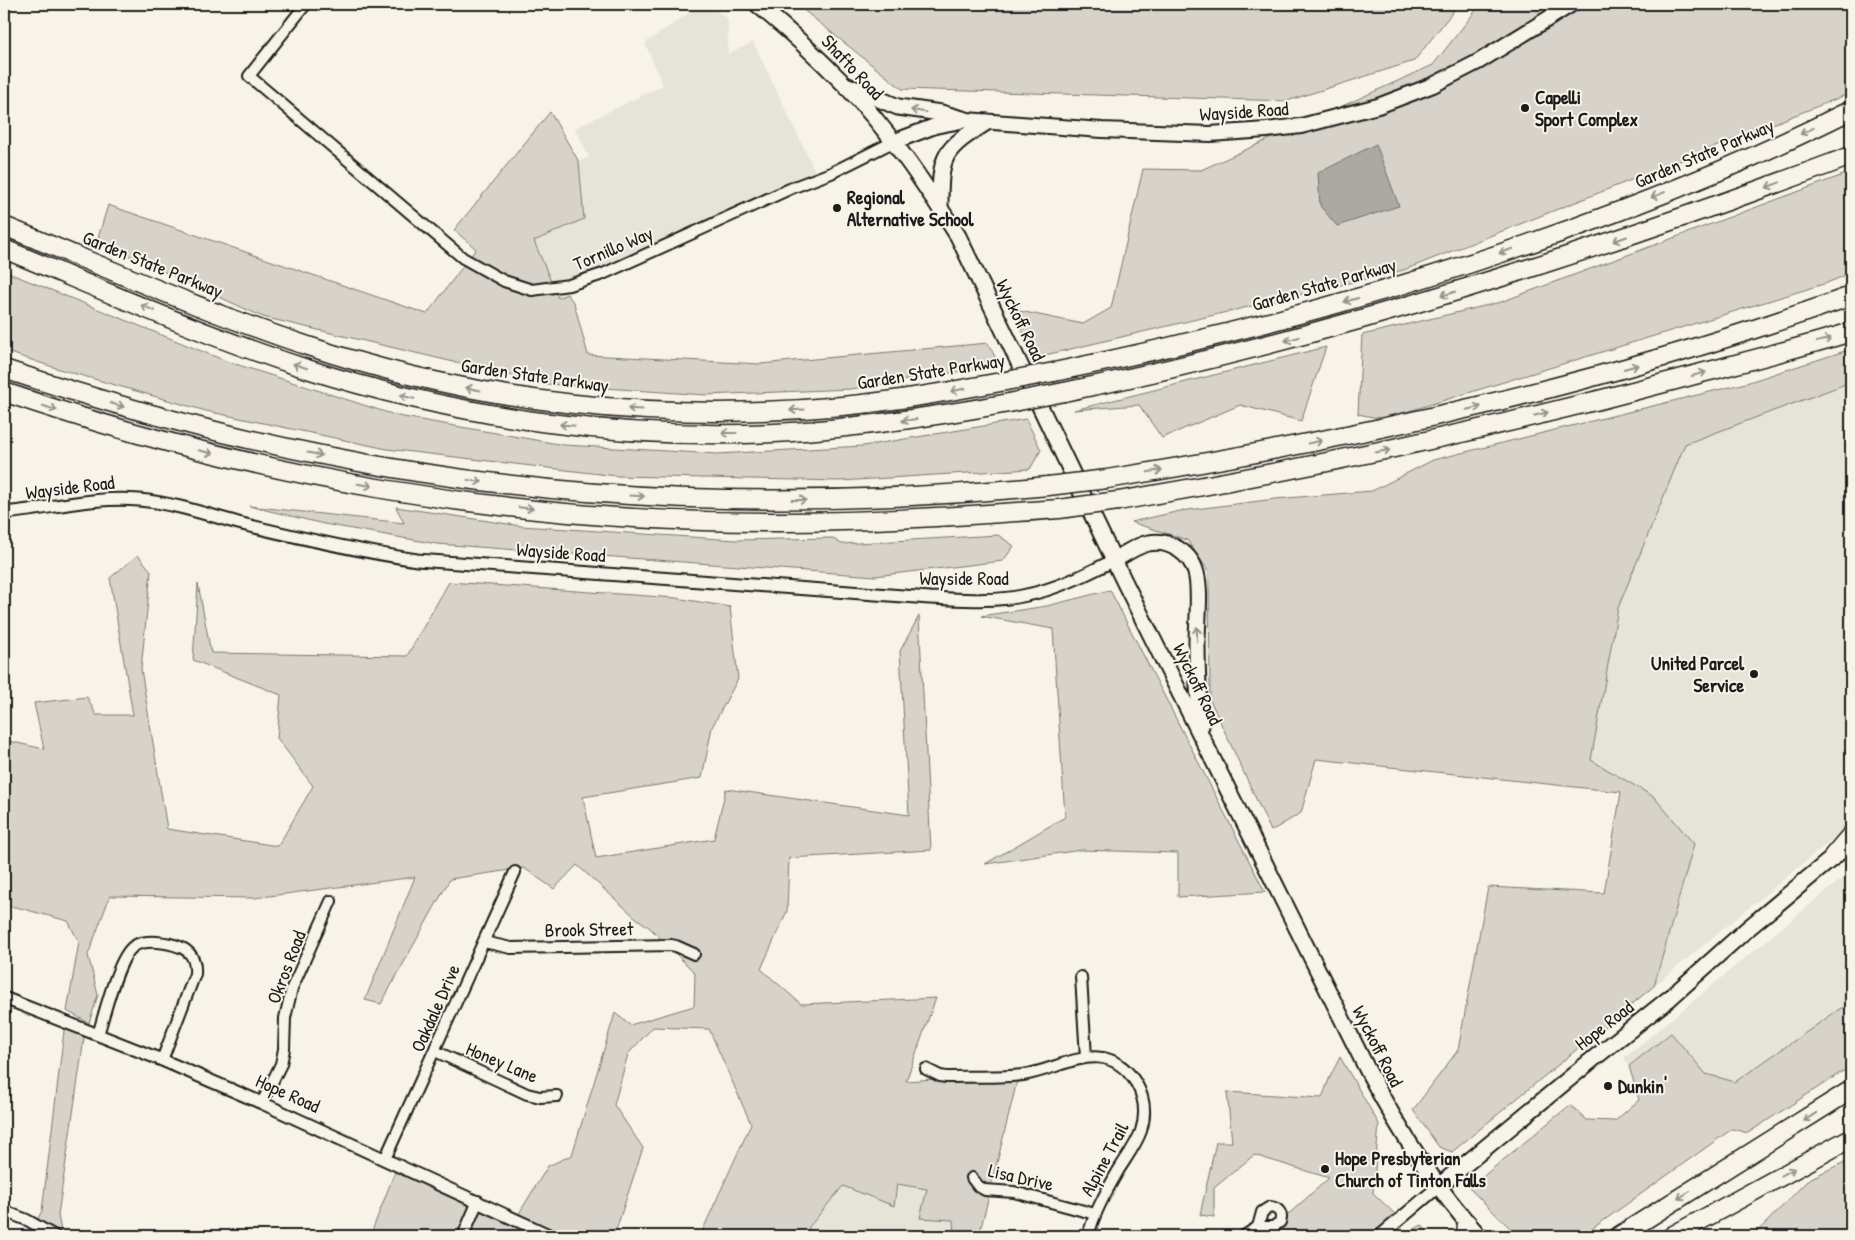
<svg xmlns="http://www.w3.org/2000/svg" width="1855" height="1240" viewBox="0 0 1855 1240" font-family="'Patrick Hand',sans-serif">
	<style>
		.built { fill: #e6e3d9 }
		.green { fill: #d7d3cb; stroke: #7a7874 }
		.water { fill: #aca9a2; stroke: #72716c }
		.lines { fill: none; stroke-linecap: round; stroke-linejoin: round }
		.minor-casing { stroke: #1c1c1c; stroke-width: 14 }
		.tertiary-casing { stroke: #1c1c1c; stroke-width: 15 }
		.secondary-casing { stroke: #1c1c1c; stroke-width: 18 }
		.primary-casing { stroke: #1c1c1c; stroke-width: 19 }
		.motorway-casing { stroke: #1c1c1c; stroke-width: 21 }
		.minor { stroke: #f7f3e8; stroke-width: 10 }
		.tertiary { stroke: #f7f3e8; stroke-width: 11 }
		.secondary { stroke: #f7f3e8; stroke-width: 14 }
		.primary { stroke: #f7f3e8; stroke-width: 15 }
		.motorway { stroke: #f7f3e8; stroke-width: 18 }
		.motorway-bridge-casing { stroke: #1c1c1c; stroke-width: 21; stroke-linecap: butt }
		.motorway-bridge { stroke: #f7f3e8; stroke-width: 18 }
		.oneway { stroke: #94928c }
		.poi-dot { fill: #1c1c1c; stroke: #f7f3e8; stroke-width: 2 }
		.labels { text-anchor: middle; stroke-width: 4; stroke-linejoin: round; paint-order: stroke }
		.street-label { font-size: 19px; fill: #1c1c1c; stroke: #f7f3e8 }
		.poi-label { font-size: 19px; font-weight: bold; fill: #1c1c1c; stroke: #f7f3e8; text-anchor: start }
	</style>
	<rect width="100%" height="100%" fill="#f7f3e8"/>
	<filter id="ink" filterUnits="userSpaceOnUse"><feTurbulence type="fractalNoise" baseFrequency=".02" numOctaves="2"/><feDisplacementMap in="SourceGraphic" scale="10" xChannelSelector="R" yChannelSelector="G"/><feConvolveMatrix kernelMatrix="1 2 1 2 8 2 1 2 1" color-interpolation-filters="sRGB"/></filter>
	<g filter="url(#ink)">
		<g class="built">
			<polygon points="702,4 707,4 728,19 728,54 753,42 818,177 558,298 534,241 584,219 579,162 589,157 575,128 663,85 645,43"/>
			<polygon points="1851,382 1851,824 1654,986 1694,844 1591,760 1618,608 1685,444"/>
			<polygon points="1851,871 1851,1008 1841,1008 1735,1082 1706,1074 1671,1033 1629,1066 1624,1058"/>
			<polygon points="897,1184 927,1188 953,1220 954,1236 807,1236 809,1227 843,1186 894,1206"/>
		</g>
		<g class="green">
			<polygon points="796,4 1459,4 1414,61 1287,101 902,89"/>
			<polygon points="1481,4 1851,4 1851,93 1404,270 1037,357 1010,309 1083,324 1111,308 1143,169 1201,170 1433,65"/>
			<polygon points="550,112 579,162 584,219 534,241 558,298 567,294 574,303 588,355 760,364 988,343 999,365 851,389 706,395 547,384 263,317 97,241 108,205 427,314 476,249 454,230"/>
			<polygon points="1851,172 1851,273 1827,283 1383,419 1358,414 1362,335 1501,302"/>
			<polygon points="4,271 226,361 398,416 564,445 717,454 863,446 1026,419 1041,450 1030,469 841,481 617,476 387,449 206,411 59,369 4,351"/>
			<polygon points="1326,347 1301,421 1240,405 1162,438 1139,405 1074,410"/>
			<polygon points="1851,349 1851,382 1685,444 1618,608 1591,760 1654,797 1694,844 1654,986 1452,1152 1439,1147 1413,1110 1458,1050 1488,887 1604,893 1621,792 1316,759 1301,813 1271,831 1210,700 1209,572 1187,540 1131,522 1180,511 1275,499 1372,491 1433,460 1746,383"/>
			<polygon points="249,506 404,523 396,507 521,526 736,540 832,538 841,544 998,535 1014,546 1003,561 875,576 437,544 324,524"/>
			<polygon points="138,555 151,571 141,669 167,829 278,846 313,786 277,738 281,695 193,660 198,584 211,653 407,656 449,582 676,598 730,607 738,679 712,727 702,778 583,797 596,858 714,839 726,789 909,815 900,651 919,616 931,850 789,858 787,911 761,969 801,1004 936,998 906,1081 1019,1073 979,1236 954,1236 953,1220 920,1218 927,1189 897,1184 894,1206 843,1186 809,1227 807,1236 700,1236 751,1124 709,1029 653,1027 628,1054 614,1105 643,1148 614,1236 370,1236 398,1164 515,1220 548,1166 572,1155 615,1013 630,1025 694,1006 695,973 650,928 635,917 577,865 554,889 524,868 450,879 381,1004 365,1000 415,877 254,898 110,896 88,955 98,995 89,1023 67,1011 79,942 68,921 16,907 4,907 4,740 44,749 34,703 87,697 96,715 133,715 110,578"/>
			<polygon points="1110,590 1265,892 1178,897 1178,853 1081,850 985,864 1065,817 1053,629 981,616 1047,606"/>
			<polygon points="1841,1008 1851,1008 1851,1066 1748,1133 1732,1129 1582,1236 1518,1236 1469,1188 1570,1105 1587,1120 1615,1121 1639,1100 1629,1066 1671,1033 1706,1074 1735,1082"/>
			<polygon points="65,1023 85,1032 58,1215 62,1236 28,1236 42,1211"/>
			<polygon points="1340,1057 1379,1124 1373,1193 1399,1218 1384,1236 1264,1236 1329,1178 1254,1155 1214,1188 1214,1217 1200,1215 1216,1142 1232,1142 1227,1092 1322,1098 1329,1079"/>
			<polygon points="1851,1159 1851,1236 1753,1236 1809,1179"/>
			<polygon points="1422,1225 1430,1236 1401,1236"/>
		</g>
		<polygon class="water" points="1376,144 1399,206 1337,226 1320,206 1318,173"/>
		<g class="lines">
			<g class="minor-casing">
				<g id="minor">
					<polyline points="306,4 249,76 463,258 504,281 532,290 569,285 603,274 794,187 831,173 893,142"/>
					<polyline points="484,942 511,948 671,945 676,946 694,954"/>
					<polyline points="1081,977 1086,1057"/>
					<path d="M 98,1035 C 104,1016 118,956 134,946 C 146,939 167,942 180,947 C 192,952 196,961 195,974 L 162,1060"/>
					<polyline points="435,1051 527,1094 540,1097 557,1096"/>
					<path d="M 926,1069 L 940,1076 L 946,1077 C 971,1076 998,1078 1023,1075 C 1063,1069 1106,1034 1136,1083 C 1145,1098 1146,1115 1141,1131 C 1136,1145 1126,1158 1118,1171 C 1106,1192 1094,1213 1088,1236"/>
					<polyline points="262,1103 281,1064 284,1049 285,1018 292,988 331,901"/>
					<polyline points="385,1159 515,872"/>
					<polyline points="972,1178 978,1186 985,1190 1014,1192 1095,1214"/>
					<path d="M 1270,1207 C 1279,1208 1283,1214 1280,1222 L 1273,1227 L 1258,1227 L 1262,1212 Z"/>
					<polyline points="4,1211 27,1220 55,1236"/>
					<polyline points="463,1236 478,1201"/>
					<polyline points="1244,1236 1258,1227"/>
				</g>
			</g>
			<g class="tertiary-casing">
				<g id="tertiary">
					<path d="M 4,513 C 49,509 93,496 139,500 C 174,503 208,515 242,524 C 300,538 358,551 417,560 L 930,598 C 960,599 992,602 1022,596 C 1055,590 1085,575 1114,560"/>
					<polyline points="4,998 162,1060 262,1103 551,1236"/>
					<polyline points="1380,1236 1439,1186"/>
				</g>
			</g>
			<g class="secondary-casing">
				<polyline id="secondary" points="893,142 935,126 966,120 1102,130 1210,134 1266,130 1301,126 1378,106 1433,85 1478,62 1572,4"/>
			</g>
			<g class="primary-casing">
				<g id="primary">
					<path d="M 757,4 C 787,29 816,55 844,84 C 888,129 924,183 958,236 L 1124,581 L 1367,1069 C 1398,1129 1434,1186 1479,1236"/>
					<polyline points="848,86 898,107 941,113 966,120"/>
					<path d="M 940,207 C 940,154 943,150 987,122"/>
					<path d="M 1114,560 C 1125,554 1137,545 1149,543 C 1169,539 1191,553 1196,573 C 1201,590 1197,622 1197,642 C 1197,670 1198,698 1201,726"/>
					<polyline points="1439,1186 1593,1059 1670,998 1746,930 1842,850"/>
				</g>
			</g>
			<g class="motorway-casing">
				<g id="motorway">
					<path d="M 4,226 C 105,267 205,312 308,346 C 479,403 663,423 842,406 C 897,401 952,391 1006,381"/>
					<path d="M 4,249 C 103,290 202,335 304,368 C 460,418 628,442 792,432 C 865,427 937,416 1009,403"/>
					<path d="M 4,369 C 107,403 211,433 317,454 C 561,504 800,510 1048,486"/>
					<path d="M 1054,372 C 1280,326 1503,262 1717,172 C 1762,153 1807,132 1851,110"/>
					<path d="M 4,392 C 254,478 520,524 785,522 C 876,522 967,516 1059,509"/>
					<path d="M 1064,392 C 1333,337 1594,252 1851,156"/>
					<path d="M 1107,479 C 1360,438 1610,383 1851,296"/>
					<path d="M 1118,501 C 1308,469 1497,428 1683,378 C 1739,363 1796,349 1851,332"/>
					<polyline points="1833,856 1851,835"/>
					<polyline points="1466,1236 1467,1223"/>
					<polyline points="1619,1236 1851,1090"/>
					<polyline points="1672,1236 1851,1138"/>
				</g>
			</g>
			<use href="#minor" class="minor"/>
			<use href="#tertiary" class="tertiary"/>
			<use href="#secondary" class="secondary"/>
			<use href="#primary" class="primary"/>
			<use href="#motorway" class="motorway"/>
			<g class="motorway-bridge-casing">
				<g id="motorway-bridge">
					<polyline points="1006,381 1054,372"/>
					<polyline points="1009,403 1064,392"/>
					<polyline points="1048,486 1107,479"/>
					<polyline points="1059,509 1118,501"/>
				</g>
			</g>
			<use href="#motorway-bridge" class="motorway-bridge"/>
		</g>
		<defs><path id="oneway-shaft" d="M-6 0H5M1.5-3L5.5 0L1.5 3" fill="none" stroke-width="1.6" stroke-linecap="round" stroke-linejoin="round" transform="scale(1.25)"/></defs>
		<g class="oneway">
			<use href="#oneway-shaft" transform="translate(918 111) rotate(-171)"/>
			<use href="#oneway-shaft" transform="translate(1807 131) rotate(155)"/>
			<use href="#oneway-shaft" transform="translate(1773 185) rotate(159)"/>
			<use href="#oneway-shaft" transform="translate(1658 195) rotate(158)"/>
			<use href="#oneway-shaft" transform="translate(1620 239) rotate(161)"/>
			<use href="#oneway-shaft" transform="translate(1506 251) rotate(161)"/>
			<use href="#oneway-shaft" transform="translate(1448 294) rotate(163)"/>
			<use href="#oneway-shaft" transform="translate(1351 300) rotate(164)"/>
			<use href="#oneway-shaft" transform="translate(148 308) rotate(-158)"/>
			<use href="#oneway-shaft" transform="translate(1292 339) rotate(165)"/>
			<use href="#oneway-shaft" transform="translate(1824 340) rotate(-16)"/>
			<use href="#oneway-shaft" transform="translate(300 366) rotate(-162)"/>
			<use href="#oneway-shaft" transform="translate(1631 367) rotate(-16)"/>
			<use href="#oneway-shaft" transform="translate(1699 374) rotate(-15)"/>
			<use href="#oneway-shaft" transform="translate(473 389) rotate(-169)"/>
			<use href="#oneway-shaft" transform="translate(958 390) rotate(169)"/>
			<use href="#oneway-shaft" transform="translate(407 397) rotate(-166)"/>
			<use href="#oneway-shaft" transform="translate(117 405) rotate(16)"/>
			<use href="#oneway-shaft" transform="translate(50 408) rotate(18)"/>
			<use href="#oneway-shaft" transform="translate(1474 408) rotate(-14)"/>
			<use href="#oneway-shaft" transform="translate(635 409) rotate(-177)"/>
			<use href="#oneway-shaft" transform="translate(797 410) rotate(177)"/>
			<use href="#oneway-shaft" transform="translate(1541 414) rotate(-14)"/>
			<use href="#oneway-shaft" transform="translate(909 420) rotate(172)"/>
			<use href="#oneway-shaft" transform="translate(567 425) rotate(-174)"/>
			<use href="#oneway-shaft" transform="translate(729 433) rotate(-180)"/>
			<use href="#oneway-shaft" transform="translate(1315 442) rotate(-11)"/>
			<use href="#oneway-shaft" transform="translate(1383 451) rotate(-12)"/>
			<use href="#oneway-shaft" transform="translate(206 452) rotate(14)"/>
			<use href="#oneway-shaft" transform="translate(315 454) rotate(12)"/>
			<use href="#oneway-shaft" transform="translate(1155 471) rotate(-9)"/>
			<use href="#oneway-shaft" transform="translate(475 481) rotate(8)"/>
			<use href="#oneway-shaft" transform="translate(365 485) rotate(10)"/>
			<use href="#oneway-shaft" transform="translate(637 496) rotate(3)"/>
			<use href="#oneway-shaft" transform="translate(799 500)"/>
			<use href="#oneway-shaft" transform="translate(526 508) rotate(6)"/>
			<use href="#oneway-shaft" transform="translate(1197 634) rotate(-90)"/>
			<use href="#oneway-shaft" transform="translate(1810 1117) rotate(147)"/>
			<use href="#oneway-shaft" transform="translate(1788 1172) rotate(-28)"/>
			<use href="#oneway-shaft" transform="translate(1684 1195) rotate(148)"/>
		</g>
	</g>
	<g class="poi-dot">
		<circle cx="1525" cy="108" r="5"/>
		<circle cx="837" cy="208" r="5"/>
		<circle cx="1754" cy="674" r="5"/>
		<circle cx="1608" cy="1086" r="5"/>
		<circle cx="1325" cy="1169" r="5"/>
	</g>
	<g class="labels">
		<g class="street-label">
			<text transform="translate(853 67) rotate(47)" y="7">Shafto Road</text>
			<text transform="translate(1244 111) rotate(-4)" y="7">Wayside Road</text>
			<text transform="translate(1704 153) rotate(-23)" y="7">Garden State Parkway</text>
			<text transform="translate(613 248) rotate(-23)" y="7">Tornillo Way</text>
			<text transform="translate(153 264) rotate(22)" y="7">Garden State Parkway</text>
			<text transform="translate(1324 284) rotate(-16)" y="7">Garden State Parkway</text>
			<text transform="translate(1021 320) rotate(64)" y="7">Wyckoff Road</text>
			<text transform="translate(931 371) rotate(-9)" y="7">Garden State Parkway</text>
			<text transform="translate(535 375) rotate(8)" y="7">Garden State Parkway</text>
			<text transform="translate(70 487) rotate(-7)" y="7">Wayside Road</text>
			<text transform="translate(561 552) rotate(4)" y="7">Wayside Road</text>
			<text x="964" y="585">Wayside Road</text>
			<text transform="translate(1198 684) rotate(64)" y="7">Wyckoff Road</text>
			<text transform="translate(589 929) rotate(-1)" y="7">Brook Street</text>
			<text transform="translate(286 967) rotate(-69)" y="7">Okros Road</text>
			<text transform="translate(435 1008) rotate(-66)" y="7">Oakdale Drive</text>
			<text transform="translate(1604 1025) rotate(-38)" y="7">Hope Road</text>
			<text transform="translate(1378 1046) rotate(63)" y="7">Wyckoff Road</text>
			<text transform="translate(502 1062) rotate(23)" y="7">Honey Lane</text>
			<text transform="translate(288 1093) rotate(24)" y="7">Hope Road</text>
			<text transform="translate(1104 1159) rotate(-62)" y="7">Alpine Trail</text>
			<text transform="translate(1021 1177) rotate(13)" y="7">Lisa Drive</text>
		</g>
		<g class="poi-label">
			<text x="1535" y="104">Capelli<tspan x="1535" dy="22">Sport Complex</tspan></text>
			<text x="847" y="204">Regional<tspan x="847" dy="22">Alternative School</tspan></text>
			<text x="1744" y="670" text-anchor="end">United Parcel<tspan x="1744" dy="22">Service</tspan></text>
			<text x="1618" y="1093">Dunkin'</text>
			<text x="1335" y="1165">Hope Presbyterian<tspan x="1335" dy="22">Church of Tinton Falls</tspan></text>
		</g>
	</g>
	<rect width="1855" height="1240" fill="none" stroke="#f7f3e8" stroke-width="20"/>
	<rect x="10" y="10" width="1835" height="1220" fill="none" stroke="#1c1c1c" stroke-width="2" filter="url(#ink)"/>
</svg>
